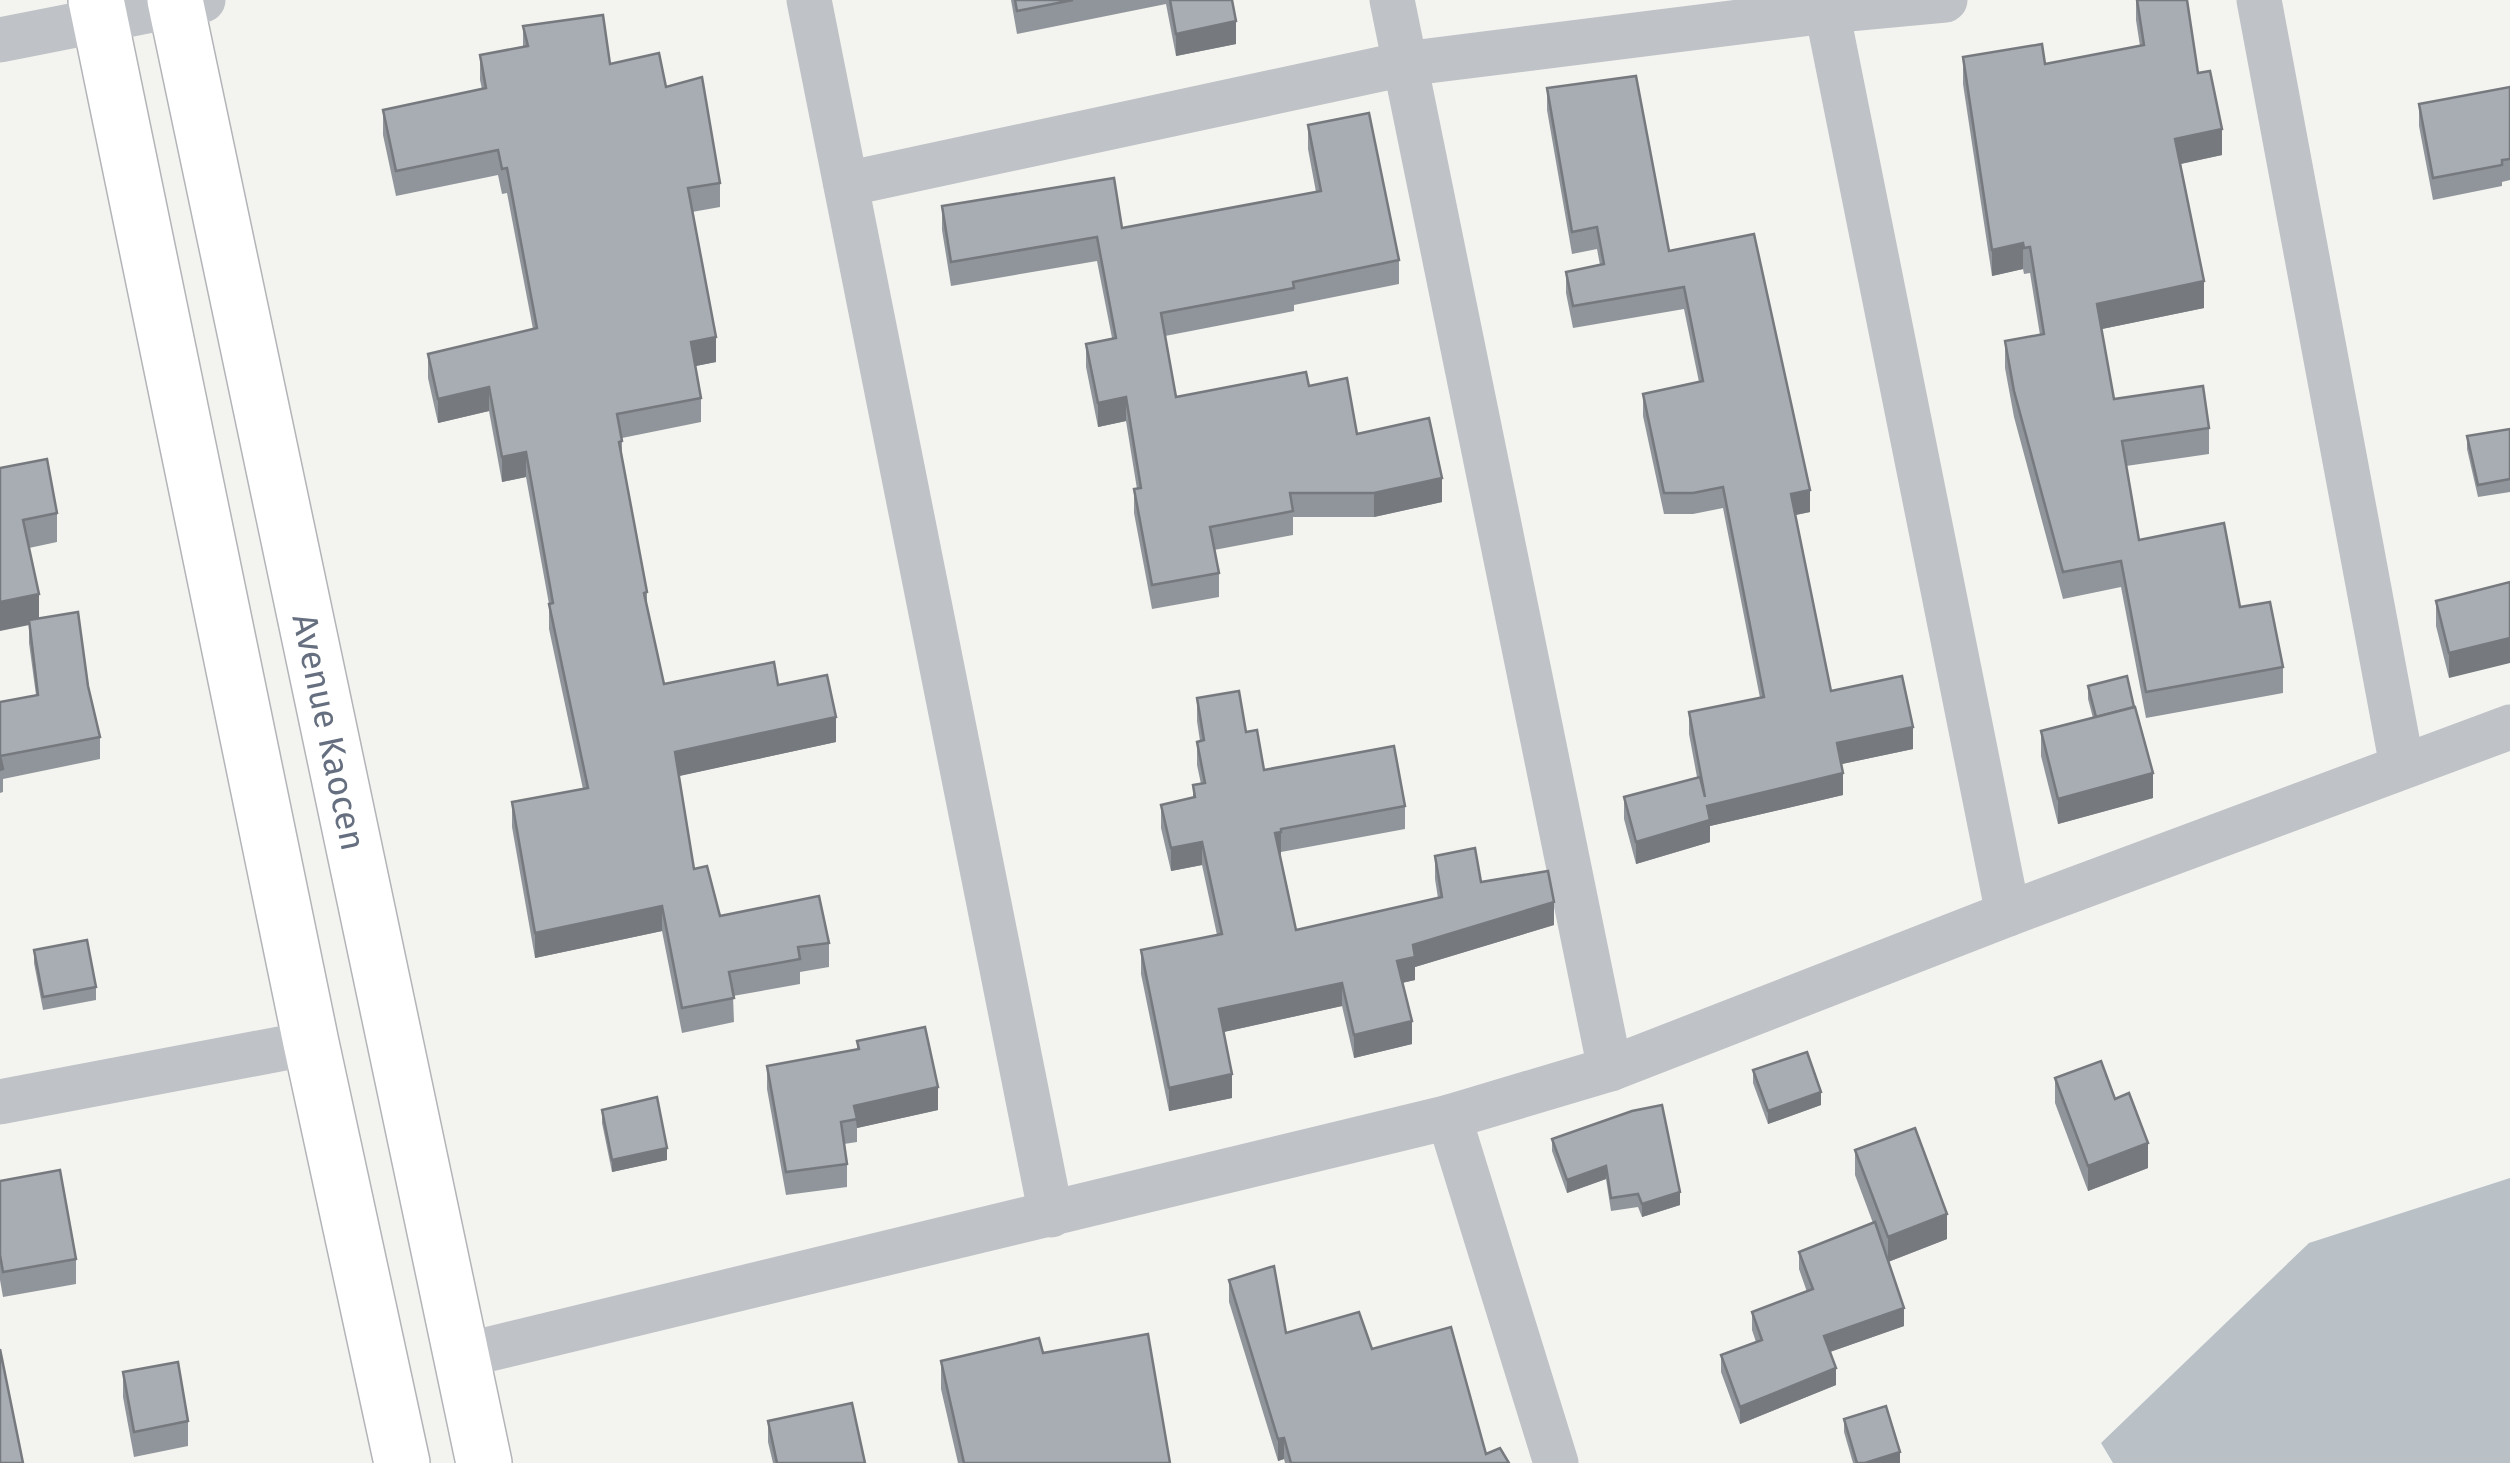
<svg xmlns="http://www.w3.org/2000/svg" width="2510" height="1463" viewBox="0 0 2510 1463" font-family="'Fira Sans',sans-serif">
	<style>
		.water { fill: #b9c1c7 }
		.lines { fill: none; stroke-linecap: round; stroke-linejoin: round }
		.trunk-casing { stroke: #b2b4b8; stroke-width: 58 }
		.minor { stroke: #bfc2c6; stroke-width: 45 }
		.trunk { stroke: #fff; stroke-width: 55 }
		.wall { fill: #90959b }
		.shaded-wall { fill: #76797e }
		.building { fill: #a8adb4; stroke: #76797e; stroke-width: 2.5 }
		.labels { text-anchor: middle; stroke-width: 10; stroke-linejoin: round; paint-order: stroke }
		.street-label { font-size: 35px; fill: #656f7f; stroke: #fff }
	</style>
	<rect width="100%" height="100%" fill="#f3f4f0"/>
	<polygon class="water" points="2510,1178 2510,1463 2113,1463 2101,1443 2309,1243"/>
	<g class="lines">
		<g class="trunk-casing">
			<g id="trunk">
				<polyline points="96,0 311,1043 402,1463"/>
				<polyline points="175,0 484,1463"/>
			</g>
		</g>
		<g class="minor">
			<polyline points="809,0 1051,1215"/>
			<polyline points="1392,0 1610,1069"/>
			<polyline points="2259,0 2402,766"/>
			<polyline points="1827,11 2008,914"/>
			<polyline points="0,40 203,0"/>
			<polyline points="846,184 1404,64 1827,11 1945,0"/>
			<polyline points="0,1102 311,1043"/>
			<polyline points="1449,1117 1556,1463"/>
			<polyline points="461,1356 1449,1117 1610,1069 2008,914 2510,727"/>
		</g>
		<use href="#trunk" class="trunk"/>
	</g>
	<g class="wall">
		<polygon points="1011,0 1232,0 1236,44 1176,56 1166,4 1017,34"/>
		<polygon points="2136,0 2187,0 2198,73 2222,155 2181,164 2204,308 2102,329 2114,399 2209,428 2209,454 2126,466 2139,540 2240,607 2283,667 2283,693 2146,718 2121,587 2063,599 2014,417 2005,368 2005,341 2040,335 2030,273 2024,274 2023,269 1992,276 1963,84 1963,57 2045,64 2140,46 2136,20"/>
		<polygon points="523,26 666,87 720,183 720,207 692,212 716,362 695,366 701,398 701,422 622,438 622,460 647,592 647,608 664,684 778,685 836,742 678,776 694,869 720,916 829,943 829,967 800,972 800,984 733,996 734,1022 682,1033 662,931 535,958 512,827 512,802 583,789 549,629 549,604 526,477 502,482 489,411 438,423 428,378 428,354 533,329 507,193 502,194 498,175 396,196 383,135 383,110 482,89 480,80 480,55 523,47"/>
		<polygon points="2510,87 2510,180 2502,182 2502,186 2433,200 2419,126 2419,104"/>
		<polygon points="1547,88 1669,251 1810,512 1795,515 1831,691 1913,749 1842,764 1843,795 1710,826 1710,842 1636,864 1624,819 1624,797 1697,777 1689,734 1689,712 1760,698 1723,508 1693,514 1664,514 1643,416 1643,394 1699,382 1684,309 1573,328 1566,293 1566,272 1600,265 1597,249 1572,254 1547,110"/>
		<polygon points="1308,125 1399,260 1399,284 1294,305 1294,311 1165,336 1176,397 1309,386 1357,434 1442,502 1374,517 1293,517 1293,535 1214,550 1219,573 1219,597 1152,609 1134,513 1134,489 1137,489 1126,421 1098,427 1086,367 1086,344 1112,338 1097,261 951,286 942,230 942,206 1122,228 1316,192 1308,149"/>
		<polygon points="2510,429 2510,492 2478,497 2467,449 2467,436"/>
		<polygon points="0,468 57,513 57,542 29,548 39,618 88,686 100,737 100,759 3,779 3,792 0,793 0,702 36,695 29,643 29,625"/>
		<polygon points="2510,582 2449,678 2436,626 2436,601"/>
		<polygon points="2088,686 2153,798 2058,824 2041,756 2041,731 2093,718 2088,699"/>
		<polygon points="1197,698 1246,732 1264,770 1405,806 1405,829 1281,852 1280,855 1296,930 1438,898 1435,879 1435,856 1554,925 1415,967 1415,980 1402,983 1412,1044 1354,1058 1342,1006 1224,1032 1232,1098 1169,1111 1141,974 1141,950 1217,935 1202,865 1171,871 1161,828 1161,805 1193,798 1193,785 1201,784 1197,765 1197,742 1200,741 1197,721"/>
		<polygon points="34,950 96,987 96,1000 43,1010 34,963"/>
		<polygon points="857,1041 938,1110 857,1128 857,1142 844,1144 847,1164 847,1187 786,1195 767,1089 767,1066 857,1050"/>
		<polygon points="1753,1070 1821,1105 1768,1124 1753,1083"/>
		<polygon points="2055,1078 2148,1168 2088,1191 2055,1103"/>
		<polygon points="602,1110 667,1160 612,1172 602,1123"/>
		<polygon points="1552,1139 1680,1205 1642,1217 1638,1207 1611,1211 1606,1179 1567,1193 1552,1151"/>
		<polygon points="1855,1150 1947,1239 1888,1262 1904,1326 1830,1352 1836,1385 1740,1424 1721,1372 1721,1355 1756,1342 1752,1330 1752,1312 1807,1292 1799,1269 1799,1252 1873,1223 1855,1175"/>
		<polygon points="0,1181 76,1259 76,1284 3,1297 0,1280"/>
		<polygon points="1229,1280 1286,1333 1372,1349 1486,1454 1509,1463 1285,1463 1284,1459 1278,1461 1229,1302"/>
		<polygon points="1043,1353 1170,1463 958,1463 941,1389 941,1361"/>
		<polygon points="123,1372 188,1421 188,1446 134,1457 123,1397"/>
		<polygon points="1844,1419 1900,1463 1853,1463 1844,1432"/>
		<polygon points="768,1421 865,1463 773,1463 768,1442"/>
	</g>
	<g class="shaded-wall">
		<polygon points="1236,21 1236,44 1176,56 1176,34"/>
		<polygon points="2222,129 2222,155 2175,165 2175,139"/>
		<polygon points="2023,243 2023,269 1992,276 1992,250"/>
		<polygon points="2204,281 2204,308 2097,330 2097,304"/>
		<polygon points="716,337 716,362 691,367 691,342"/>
		<polygon points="489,387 489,411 438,423 438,399"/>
		<polygon points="1126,397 1126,421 1098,427 1098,403"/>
		<polygon points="526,452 526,477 502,482 502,457"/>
		<polygon points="1442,478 1442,502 1374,517 1374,493"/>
		<polygon points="1810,490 1810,512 1791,516 1791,494"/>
		<polygon points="39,594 39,623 0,631 0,602"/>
		<polygon points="2510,638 2510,663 2449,678 2449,653"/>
		<polygon points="836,717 836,742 675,777 675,752"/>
		<polygon points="1913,727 1913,749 1837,765 1837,743"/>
		<polygon points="1843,773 1843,795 1710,826 1710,842 1636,864 1636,842 1707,806"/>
		<polygon points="2153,773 2153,798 2058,824 2058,799"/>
		<polygon points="1281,832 1281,855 1275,856 1275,833"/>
		<polygon points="1202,842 1202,865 1171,871 1171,848"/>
		<polygon points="1554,902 1554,925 1415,967 1415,980 1397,984 1397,961 1413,945"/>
		<polygon points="662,906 662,931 535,958 535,933"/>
		<polygon points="1342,983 1342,1006 1219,1033 1219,1009"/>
		<polygon points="1412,1021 1412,1044 1354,1058 1354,1035"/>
		<polygon points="1232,1074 1232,1098 1169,1111 1169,1088"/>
		<polygon points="938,1087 938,1110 857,1128 854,1106"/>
		<polygon points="1821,1092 1821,1105 1768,1124 1768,1111"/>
		<polygon points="2148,1143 2148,1168 2088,1191 2088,1166"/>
		<polygon points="667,1148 667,1160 612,1172 612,1160"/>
		<polygon points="1606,1166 1606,1179 1567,1193 1567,1180"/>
		<polygon points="1680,1192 1680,1205 1642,1217 1642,1204"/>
		<polygon points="1947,1214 1947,1239 1888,1262 1888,1237"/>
		<polygon points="1904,1308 1904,1326 1824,1354 1824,1336"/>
		<polygon points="1836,1368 1836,1385 1740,1424 1740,1407"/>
		<polygon points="1284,1438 1284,1459 1278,1461 1278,1439"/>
		<polygon points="1900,1452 1900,1463 1865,1463"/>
	</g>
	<g class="building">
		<polygon points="1015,0 1073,0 1017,11"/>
		<polygon points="1170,0 1232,0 1236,21 1176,34"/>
		<polygon points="2137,0 2187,0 2198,73 2210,71 2222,129 2175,139 2204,281 2097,304 2114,399 2203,386 2209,428 2122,441 2139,540 2224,523 2240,607 2270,602 2283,667 2146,692 2121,561 2063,572 2014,391 2005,341 2044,334 2030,247 2024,248 2023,243 1992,250 1963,57 2042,44 2045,64 2144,45"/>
		<polygon points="603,15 610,64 659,53 666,87 702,77 720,183 688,188 716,337 691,342 701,398 617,414 622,441 619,442 647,592 644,593 664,684 774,662 778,685 827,675 836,717 675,752 694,869 707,866 720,916 819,896 829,943 798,947 800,959 729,972 734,998 682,1008 662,906 535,933 512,802 588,788 549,604 553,603 526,452 502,457 489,387 438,399 428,354 537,328 507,168 502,169 498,150 396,171 383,110 486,88 480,55 528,46 523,26"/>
		<polygon points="1636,76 1669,251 1754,234 1810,490 1791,494 1831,691 1902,676 1913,727 1837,743 1843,773 1707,806 1710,820 1636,842 1624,797 1700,777 1705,797 1689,712 1764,697 1723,487 1693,493 1664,493 1643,394 1703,381 1684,287 1573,306 1566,272 1604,264 1597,227 1572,232 1547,88"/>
		<polygon points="2510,87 2510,159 2502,160 2502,165 2433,178 2419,104"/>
		<polygon points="1369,113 1399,260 1293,282 1294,288 1161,313 1176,397 1306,372 1309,386 1347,378 1357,434 1429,418 1442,478 1374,493 1290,493 1293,511 1210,527 1219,573 1152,585 1134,489 1141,488 1126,397 1098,403 1086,344 1116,338 1097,237 951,262 942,206 1114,178 1122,228 1321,191 1308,125"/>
		<polygon points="2510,429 2510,479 2478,485 2467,436"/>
		<polygon points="47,459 57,513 23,520 39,594 0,602 0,468"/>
		<polygon points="2510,582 2510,638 2449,653 2436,601"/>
		<polygon points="78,612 88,686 100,737 0,756 3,769 0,770 0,702 38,695 29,620"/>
		<polygon points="2127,676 2134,707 2096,717 2088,686"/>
		<polygon points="1239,691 1246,732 1257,730 1264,770 1394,746 1405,806 1281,829 1281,832 1275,833 1296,930 1442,897 1435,856 1475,848 1481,882 1548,871 1554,902 1413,945 1415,957 1397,961 1412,1021 1354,1035 1342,983 1219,1009 1232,1074 1169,1088 1141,950 1222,934 1202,842 1171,848 1161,805 1195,797 1193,785 1205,783 1197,742 1204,740 1197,698"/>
		<polygon points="2135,707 2153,773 2058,799 2041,731"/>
		<polygon points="87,940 96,987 43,997 34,950"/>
		<polygon points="925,1027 938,1087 854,1106 857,1119 841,1122 847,1164 786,1172 767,1066 859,1049 857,1041"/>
		<polygon points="1807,1052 1821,1092 1768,1111 1753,1070"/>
		<polygon points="2101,1061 2115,1099 2129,1093 2148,1143 2088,1166 2055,1078"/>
		<polygon points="657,1097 667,1148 612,1160 602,1110"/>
		<polygon points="1662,1105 1680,1192 1642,1204 1638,1194 1611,1198 1606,1166 1567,1180 1552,1139 1632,1111"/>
		<polygon points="1915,1128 1947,1214 1888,1237 1855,1150"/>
		<polygon points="60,1170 76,1259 3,1272 0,1255 0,1181"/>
		<polygon points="1875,1222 1904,1308 1824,1336 1836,1368 1740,1407 1721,1355 1762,1340 1752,1312 1813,1289 1799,1252"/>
		<polygon points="1274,1266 1286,1333 1359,1312 1372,1349 1451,1327 1486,1454 1500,1448 1509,1463 1291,1463 1284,1438 1278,1439 1229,1280"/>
		<polygon points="1148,1334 1170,1463 964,1463 941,1361 1039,1338 1043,1353"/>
		<polygon points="0,1349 23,1463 0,1463"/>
		<polygon points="178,1362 188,1421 134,1432 123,1372"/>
		<polygon points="852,1403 865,1463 777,1463 768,1421"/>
		<polygon points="1886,1406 1900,1452 1865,1463 1857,1463 1844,1419"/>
	</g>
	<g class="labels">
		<g class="street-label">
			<text transform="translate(329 732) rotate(78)" y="12">Avenue Kaocen</text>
		</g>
	</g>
</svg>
